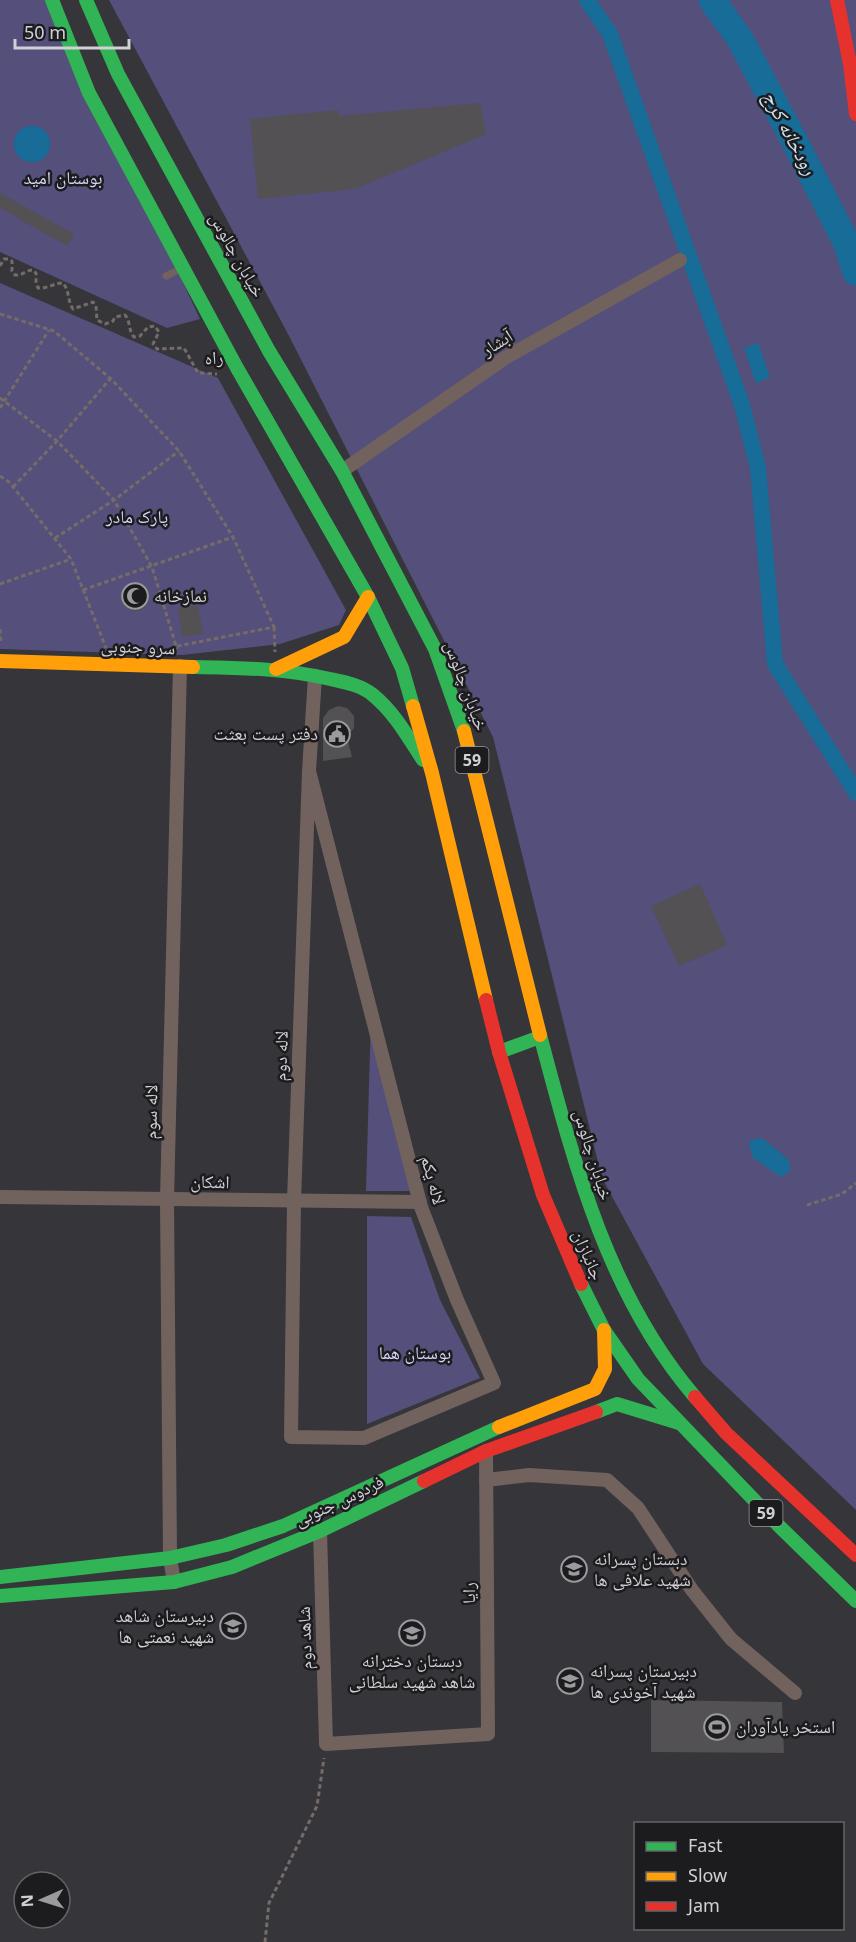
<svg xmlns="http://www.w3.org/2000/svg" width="856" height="1942" viewBox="0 0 856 1942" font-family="'Noto Sans','Noto Naskh Arabic',sans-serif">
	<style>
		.green { fill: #544f7b }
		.water { fill: #186c98 }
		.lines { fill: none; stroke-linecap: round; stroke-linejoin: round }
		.canal { stroke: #186c98; stroke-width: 16 }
		.river { stroke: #186c98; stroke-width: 27 }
		.building { fill: #535154 }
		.path { stroke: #756b69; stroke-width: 3; stroke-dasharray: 4.5 3; stroke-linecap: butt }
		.lane { stroke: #72625d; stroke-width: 7 }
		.street { stroke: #72625d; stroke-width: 14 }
		.fast { stroke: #30b455; stroke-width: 14 }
		.slow { stroke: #ff9f0a; stroke-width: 14 }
		.jam { stroke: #e5322d; stroke-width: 14 }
		.labels { text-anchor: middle; stroke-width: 5; stroke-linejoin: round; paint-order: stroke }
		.shield { fill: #1c1c1f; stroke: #9b9a9e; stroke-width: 1.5 }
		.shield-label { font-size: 16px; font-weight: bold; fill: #d1d0d5 }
		.park-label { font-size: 18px; fill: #d7d4fc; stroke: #1c1c1f }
		.street-label { font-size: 18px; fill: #d1d0d5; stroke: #1c1c1f }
		.poi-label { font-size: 18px; fill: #d1d0d5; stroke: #1c1c1f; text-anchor: start }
		.water-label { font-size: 20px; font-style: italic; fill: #cfe2f0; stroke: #1c1c1f }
	</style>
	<rect width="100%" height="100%" fill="#35353a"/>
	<g class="green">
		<polygon points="0,0 52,0 200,319 167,328 0,252"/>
		<polygon points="109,0 856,0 856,1510 703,1364 602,1178 493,737 288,334"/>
		<polygon points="0,283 218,378 346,610 339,625 280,644 182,655 0,649"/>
		<polygon points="371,1014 413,1191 366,1191"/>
		<polygon points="367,1216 411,1217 440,1300 480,1378 367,1424"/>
	</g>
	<g class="water">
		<circle cx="32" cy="144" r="18"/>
		<polygon points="758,343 770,377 756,383 744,348"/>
		<polygon points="762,1138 789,1160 790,1171 781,1177 752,1157 749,1140"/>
	</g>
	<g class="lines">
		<polyline class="canal" points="587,0 610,34 742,405 758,468 775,664 856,793"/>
		<polyline class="river" points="712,0 740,39 797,146 847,244 856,272"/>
	</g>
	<g class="building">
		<polygon points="480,103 486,134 355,189 258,199 250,119 338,110 339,116"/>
		<polygon points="0,193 74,234 67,246 0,208"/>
		<circle cx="135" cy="597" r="14"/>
		<polygon points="198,605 203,634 182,637 178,608"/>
		<polygon points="338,706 347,708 354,716 354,728 347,737 352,757 323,761 323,718 329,710"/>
		<polygon points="700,884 727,945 679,966 651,906"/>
		<polygon points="651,1700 782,1702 784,1753 651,1752"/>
	</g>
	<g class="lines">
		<g class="path">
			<path d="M 0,266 L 4,259 L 8,259 L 12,261 L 12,271 L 15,275 C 22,276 26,270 33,270 L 36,273 L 36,283 L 38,288 C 47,289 54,283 63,283 C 70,292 67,300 73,309 L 93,302 L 96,306 L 97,320 L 105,324 L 113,321 L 115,317 L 125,315 C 131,322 128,330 134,337 L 140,336 L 148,327 L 155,326 L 159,332 L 153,344 L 157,349 L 184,348 L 198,373 L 217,374"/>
			<polyline points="0,314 54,331 111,379 179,451 233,537 274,627 173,647"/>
			<polyline points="0,398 57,441 114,500 152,567 177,649"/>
			<polyline points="0,408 49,330"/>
			<polyline points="0,476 9,482 71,559 106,648"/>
			<polyline points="13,487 57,441 110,379"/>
			<polyline points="55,538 114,500 179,451"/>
			<polyline points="0,584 71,559"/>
			<polyline points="83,590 233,537"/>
			<polyline points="274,627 275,652"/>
			<polyline points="0,629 1,644"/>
			<polyline points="807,1205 842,1194 856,1183"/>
			<polyline points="265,1942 269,1903 317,1806 324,1758"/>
		</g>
		<polyline class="lane" points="166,276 180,269"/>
		<g class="street">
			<polyline points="342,471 505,358 680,260"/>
			<polyline points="309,771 421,1207 457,1300 494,1383 364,1438 291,1437 294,1201 309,771 315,676"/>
			<polyline points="0,1197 420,1202"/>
			<polyline points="486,1480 529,1475 607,1480 638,1508 692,1590 731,1639 795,1693"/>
			<polyline points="320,1531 326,1744 488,1734 486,1451"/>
			<polyline points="174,1582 170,1558 167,1199 180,666"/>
		</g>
		<g class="fast">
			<polyline points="52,0 89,93 237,368 368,597 402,668 413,706"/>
			<polyline points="86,0 118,74 269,351 342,471 435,649 464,731"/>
			<path d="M 193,667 C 241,668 283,668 330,679 C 344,682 361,685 373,695 C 394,712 408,737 423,760"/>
			<path d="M 540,1035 C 574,1163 607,1294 695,1397"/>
			<polyline points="499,1052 540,1037"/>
			<polyline points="581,1284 604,1330 638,1379 780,1527 856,1601"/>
			<polyline points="596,1412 617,1404 679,1423"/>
			<polyline points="0,1577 170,1558 226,1545 283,1526 499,1427"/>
			<polyline points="0,1596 174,1582 232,1567 320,1531 424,1481"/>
		</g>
		<g class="slow">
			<polyline points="0,661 193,667"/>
			<polyline points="276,669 344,637 368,597"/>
			<polyline points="413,706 432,773 486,1000"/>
			<polyline points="464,731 540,1035"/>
			<polyline points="499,1427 595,1389 605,1369 604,1330"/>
		</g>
		<g class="jam">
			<polyline points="837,0 850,64 856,114"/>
			<polyline points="486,1000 499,1052 543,1195 581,1284"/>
			<polyline points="695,1397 726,1433 856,1555"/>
			<polyline points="424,1481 486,1451 596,1412"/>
		</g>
	</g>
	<defs>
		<g id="mosque-ring" transform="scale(1.35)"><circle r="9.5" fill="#1c1c1f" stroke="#9a9a9f" stroke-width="1.5"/><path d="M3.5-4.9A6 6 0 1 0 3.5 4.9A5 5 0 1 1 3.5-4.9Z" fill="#9a9a9f"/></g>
		<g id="civic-ring" transform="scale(1.35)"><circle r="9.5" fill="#1c1c1f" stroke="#9a9a9f" stroke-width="1.5"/><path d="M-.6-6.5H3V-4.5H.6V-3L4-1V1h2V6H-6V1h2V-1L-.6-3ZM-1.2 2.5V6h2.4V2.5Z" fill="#9a9a9f"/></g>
		<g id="school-ring" transform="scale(1.35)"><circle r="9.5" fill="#1c1c1f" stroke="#9a9a9f" stroke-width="1.5"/><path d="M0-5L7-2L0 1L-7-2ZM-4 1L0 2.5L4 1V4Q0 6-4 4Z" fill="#9a9a9f"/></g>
		<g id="stadium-ring" transform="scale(1.35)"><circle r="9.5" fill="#1c1c1f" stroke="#9a9a9f" stroke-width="1.5"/><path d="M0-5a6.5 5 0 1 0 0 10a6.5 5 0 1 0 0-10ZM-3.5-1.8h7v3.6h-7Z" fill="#9a9a9f"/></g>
	</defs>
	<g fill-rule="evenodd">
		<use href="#mosque-ring" x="135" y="596"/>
		<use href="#civic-ring" x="337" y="734"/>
		<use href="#school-ring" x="574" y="1569"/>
		<use href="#school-ring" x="233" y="1626"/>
		<use href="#school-ring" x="412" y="1633"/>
		<use href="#school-ring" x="570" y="1681"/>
		<use href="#stadium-ring" x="717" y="1727"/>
	</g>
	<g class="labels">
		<g class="shield">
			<rect x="455.5" y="747" width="33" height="26" rx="4.5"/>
			<rect x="749.5" y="1500" width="33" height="26" rx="4.5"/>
		</g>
		<g class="shield-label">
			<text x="472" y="766">59</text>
			<text x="766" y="1519">59</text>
		</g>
		<g class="park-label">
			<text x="63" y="184">بوستان امید</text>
			<text x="137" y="523">پارک مادر</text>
			<text x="415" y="1359">بوستان هما</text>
		</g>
		<g class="street-label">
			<text transform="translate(237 255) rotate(61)" y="6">خیابان چالوس</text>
			<text transform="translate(497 343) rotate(-32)" y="6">آبشار</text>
			<text transform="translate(214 358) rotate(-3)" y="6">راه</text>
			<text transform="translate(138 647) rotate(2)" y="6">سرو جنوبی</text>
			<text transform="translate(466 686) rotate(70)" y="6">خیابان چالوس</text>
			<text transform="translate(281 1056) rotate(-88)" y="6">لاله دوم</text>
			<text transform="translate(151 1112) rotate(-89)" y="6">لاله سوم</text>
			<text transform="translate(593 1155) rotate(73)" y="6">خیابان چالوس</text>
			<text transform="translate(433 1180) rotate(75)" y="6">لاله یکم</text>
			<text transform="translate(210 1182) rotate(1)" y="6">اشکان</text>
			<text transform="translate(588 1255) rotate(67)" y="6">جانبازان</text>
			<text transform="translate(339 1501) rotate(-25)" y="6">فردوس جنوبی</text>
			<text transform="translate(469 1593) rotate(-90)" y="6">رایا</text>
			<text transform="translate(305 1638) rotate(-92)" y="6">شاهد دوم</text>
		</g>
		<g class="poi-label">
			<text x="154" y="602">نمازخانه</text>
			<text x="318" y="740" text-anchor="end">دفتر پست بعثت</text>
			<text x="594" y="1565">دبستان پسرانه<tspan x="594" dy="21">شهید علافی ها</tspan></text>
			<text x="214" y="1622" text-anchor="end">دبیرستان شاهد<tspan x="214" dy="21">شهید نعمتی ها</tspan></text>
			<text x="412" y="1667" text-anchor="middle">دبستان دخترانه<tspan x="412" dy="21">شاهد شهید سلطانی</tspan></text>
			<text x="590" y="1677">دبیرستان پسرانه<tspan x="590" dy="21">شهید آخوندی ها</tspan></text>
			<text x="736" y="1733">استخر یادآوران</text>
		</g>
		<g class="water-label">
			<text transform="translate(790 133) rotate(62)" y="7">رودخانه کرج</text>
		</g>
	</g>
	<rect x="634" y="1822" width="210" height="108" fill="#1c1c1f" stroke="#646468" stroke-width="1.5"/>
	<rect x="646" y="1842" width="30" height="9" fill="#30b455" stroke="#646468" stroke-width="1.5"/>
	<text x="688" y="1852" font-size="18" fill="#d1d0d5">Fast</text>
	<rect x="646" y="1872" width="30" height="9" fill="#ff9f0a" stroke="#646468" stroke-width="1.5"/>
	<text x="688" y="1882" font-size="18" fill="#d1d0d5">Slow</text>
	<rect x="646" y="1902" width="30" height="9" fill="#e5322d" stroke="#646468" stroke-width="1.5"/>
	<text x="688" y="1912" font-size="18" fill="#d1d0d5">Jam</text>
	<g transform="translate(42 1900) rotate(267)"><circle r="28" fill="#1c1c1f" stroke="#646468" stroke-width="1.5"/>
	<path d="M0-4.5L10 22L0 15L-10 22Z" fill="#9a9a9f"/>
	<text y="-9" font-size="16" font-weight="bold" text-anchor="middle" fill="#d1d0d5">N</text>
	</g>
	<path d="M15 39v9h114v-9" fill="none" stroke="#d1d0d5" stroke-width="3"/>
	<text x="24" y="39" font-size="18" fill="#d1d0d5" stroke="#1c1c1f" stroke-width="4.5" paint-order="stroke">50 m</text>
</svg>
